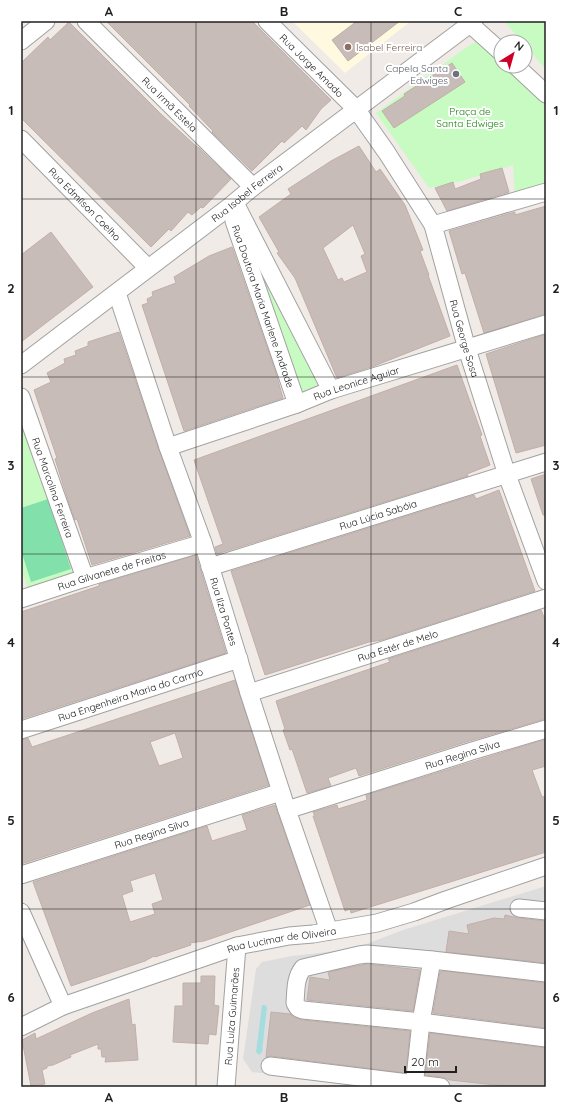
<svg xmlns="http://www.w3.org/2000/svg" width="567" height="1108" viewBox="0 0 567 1108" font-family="Quicksand,sans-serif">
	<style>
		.residential { fill: #dedddd }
		.education { fill: #fff9e0 }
		.park { fill: #c8fbc2 }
		.pitch { fill: #82e1ab }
		.water { fill: #a5dddf }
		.building { fill: #c8bcb9; stroke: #c3aea8; fill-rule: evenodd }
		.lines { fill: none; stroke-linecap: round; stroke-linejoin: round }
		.minor-casing { stroke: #a1a1a1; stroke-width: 19 }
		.minor { stroke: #fff; stroke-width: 17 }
		.grid { fill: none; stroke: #202020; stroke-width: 1; stroke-opacity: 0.55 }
		.education-dot { fill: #8d6e63; stroke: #fff; stroke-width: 1.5 }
		.worship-dot { fill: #6b7280; stroke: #fff; stroke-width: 1.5 }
		.labels { text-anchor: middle; stroke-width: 4; stroke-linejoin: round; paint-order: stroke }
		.education-label { font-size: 10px; fill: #785e54; stroke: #fff; text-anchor: start }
		.street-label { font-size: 10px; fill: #202020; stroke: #fff }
		.worship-label { font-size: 10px; fill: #5b616d; stroke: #fff; text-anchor: end }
		.park-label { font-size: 10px; fill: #168209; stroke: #fff }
		.neatline { fill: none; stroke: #202020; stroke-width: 1.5 }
		.grid-label { font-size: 13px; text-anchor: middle; font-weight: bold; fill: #202020 }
	</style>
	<rect width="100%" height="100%" fill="#f0ebe6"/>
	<polygon class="residential" points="546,886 546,1087 387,1087 252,1072 243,1059 256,969 262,962 292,956 353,949 403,930"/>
	<polygon class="education" points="292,21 411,21 345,73"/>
	<g class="park">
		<polygon points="506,21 546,21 546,70 525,45 525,42 522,42 505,22"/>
		<polygon points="489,34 501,47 501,66 519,66 546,94 546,187 515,197 513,165 462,181 429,188 376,113 467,47"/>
		<polygon points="247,232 322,385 298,394"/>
		<polygon points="21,404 77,572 28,589 21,568"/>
	</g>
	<polygon class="pitch" points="48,499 71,569 31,582 21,550 21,508"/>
	<polygon class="water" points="262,1005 265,1005 267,1007 262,1052 259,1055 256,1052"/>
	<g class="building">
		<polygon points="106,21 252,21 331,100 321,109 306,130 302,126 284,143 282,141 252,171 212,132 213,131 189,106 190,105"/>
		<polygon points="357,21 400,21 348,61 332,40"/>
		<polygon points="69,22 162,115 197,147 198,147 231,179 203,208 201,207 192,215 188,212 171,231 169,229 151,247 21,118 21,63 48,37 50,40"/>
		<polygon points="452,63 465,82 394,128 382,111 405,96 404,94"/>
		<path d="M 359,146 L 376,172 L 380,169 L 405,205 L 423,250 L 420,251 L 429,275 L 428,275 L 450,336 L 374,366 L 337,378 L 295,278 L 277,253 L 279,252 L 259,217 L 291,194 L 288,189 L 331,161 ZM 353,225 L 365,254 L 361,256 L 367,272 L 344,282 L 342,278 L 338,280 L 323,248 Z"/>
		<polygon points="502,168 509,192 447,211 435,188 453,182 455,189 481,179 480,174"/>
		<polygon points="546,206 546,314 484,333 465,273 462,274 449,231 515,212 515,215"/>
		<polygon points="51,232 93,287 21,342 21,255"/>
		<polygon points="232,247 275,370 283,398 184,431 142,305 148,303 147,299 153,296 152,292 176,283 174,277 209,256"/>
		<polygon points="119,332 159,450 190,536 92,565 77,519 75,520 69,503 55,459 57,458 34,390 51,382 47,373 65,363 64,359 76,355 75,351 88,346 88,342"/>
		<polygon points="546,334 546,445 516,453 486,354"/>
		<polygon points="457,365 482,435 480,436 490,465 467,474 468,476 217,554 215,547 223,544 194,460"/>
		<polygon points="546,474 546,515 543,515 531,479"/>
		<polygon points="499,490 535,591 382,640 369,642 265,675 231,571 474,495 476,499"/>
		<polygon points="196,555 226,653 21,719 21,612 99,586 99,584"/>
		<polygon points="541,610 546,622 546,719 469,741 359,776 356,768 328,778 331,786 307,793 292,749 290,750 283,730 285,729 276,701 390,662 388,659"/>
		<path d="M 235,680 L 269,785 L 21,864 L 21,740 L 28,738 L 32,747 ZM 175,733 L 183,758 L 159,766 L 150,742 Z"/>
		<polygon points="546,739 546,766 532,770 542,797 546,796 546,852 351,913 350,909 345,911 313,816 315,816 313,812 337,805 338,809 367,800 366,795"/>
		<path d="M 275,805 L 310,905 L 204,941 L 190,943 L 191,945 L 155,957 L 154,956 L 145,961 L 71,986 L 33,882 L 207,826 L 212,841 L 247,830 L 242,815 ZM 155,873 L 163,900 L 152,904 L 155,914 L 130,922 L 122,895 L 133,891 L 130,881 Z"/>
		<polygon points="505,915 518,918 546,921 546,963 446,952 449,931 469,934 467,925 494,918 504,919"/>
		<polygon points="367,964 420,970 413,1011 307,1000 310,977 330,980 328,972"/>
		<polygon points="444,971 546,983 546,1028 433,1013 440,972"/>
		<polygon points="201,976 215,976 214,1005 219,1006 216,1035 209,1034 208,1044 173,1042 175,1006 183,1006 183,983 201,983"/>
		<polygon points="129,999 132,1025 135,1024 138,1060 105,1062 106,1057 102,1057 101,1049 98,1049 98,1044 70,1055 71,1057 53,1065 47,1066 47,1068 42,1070 45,1084 31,1086 22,1040 35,1033 36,1039 92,1013"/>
		<polygon points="271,1012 290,1014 294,1017 302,1020 410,1031 406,1073 271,1056 266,1057"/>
		<polygon points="430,1033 546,1048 546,1087 514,1087 450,1080 442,1077 425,1075"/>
	</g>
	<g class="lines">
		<g class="minor-casing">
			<g id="minor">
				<path id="s1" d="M 86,21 L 253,187"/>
				<path id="s2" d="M 267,21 L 356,109 L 387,153 L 433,225 L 467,349 L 507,475 L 546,581"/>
				<polyline points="470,24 501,52"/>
				<polyline points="21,41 46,21"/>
				<polyline points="516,66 546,94"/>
				<path id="s3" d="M 21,139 L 148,268"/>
				<polyline points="235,203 331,390"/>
				<path id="s4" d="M 234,221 L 297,404"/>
				<polyline points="433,225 546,192"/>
				<path id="s5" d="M 117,293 L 168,447 L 203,543 L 249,693 L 287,810 L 329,931"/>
				<path id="s6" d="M 21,365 L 229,207 L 253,187 L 474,21"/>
				<path id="s7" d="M 21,397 L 85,578"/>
				<path id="s8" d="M 168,447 L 297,404 L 331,390 L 546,324"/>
				<path id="s9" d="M 210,567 L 546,462"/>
				<path id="s10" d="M 21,599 L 85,578 L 203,543"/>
				<path id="s11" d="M 249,693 L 546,598"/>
				<path id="s12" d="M 21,730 L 239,659"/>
				<path id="s13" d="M 287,810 L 472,751 L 546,729"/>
				<path id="s14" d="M 21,875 L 281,792"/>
				<polyline points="519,908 546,911"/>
				<polyline points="21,912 63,1006"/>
				<path d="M 546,973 L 432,960 L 367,954 L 359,955 L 303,968 C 295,978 296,991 295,1003 L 298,1008 L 303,1010 L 421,1022 L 546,1038"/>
				<path id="s15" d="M 21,1027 L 63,1006 L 237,946 L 289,936 L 313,934 L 377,923 L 414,912 L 446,900 L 546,866"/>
				<polyline points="270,1066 441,1087"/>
				<path id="s16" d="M 226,1087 L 237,946"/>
				<polyline points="414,1087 421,1022 432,960"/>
			</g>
		</g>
		<use href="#minor" class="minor"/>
	</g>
	<path class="grid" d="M 196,21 L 196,1087M 371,21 L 371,1087M 21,199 L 546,199M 21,377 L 546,377M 21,554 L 546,554M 21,731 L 546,731M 21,909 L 546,909"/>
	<circle class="education-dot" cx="348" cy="47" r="4"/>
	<circle class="worship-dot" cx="456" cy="74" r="4"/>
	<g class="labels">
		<g class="education-label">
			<text x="356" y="51">Isabel Ferreira</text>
		</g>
		<g class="street-label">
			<text dy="4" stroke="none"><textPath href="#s2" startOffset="63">Rua Jorge Amado</textPath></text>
			<text dy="4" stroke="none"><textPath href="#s1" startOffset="118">Rua Irmã Estela</textPath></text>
			<text dy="4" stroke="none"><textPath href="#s6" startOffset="284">Rua Isabel Ferreira</textPath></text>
			<text dy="4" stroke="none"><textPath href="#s3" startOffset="91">Rua Edmílson Coelho</textPath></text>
			<text dy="4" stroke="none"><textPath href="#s4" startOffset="90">Rua Doutora Maria Marlene Andrade</textPath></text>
			<text dy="4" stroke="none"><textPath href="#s2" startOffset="382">Rua George Sosa</textPath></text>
			<text dy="4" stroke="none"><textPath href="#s8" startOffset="199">Rua Leonice Aguiar</textPath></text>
			<text dy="4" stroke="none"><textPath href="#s7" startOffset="96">Rua Marcolina Ferreira</textPath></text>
			<text dy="4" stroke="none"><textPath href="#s9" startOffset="176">Rua Lúcia Sabóia</textPath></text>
			<text dy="4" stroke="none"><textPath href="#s10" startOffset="95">Rua Gilvanete de Freitas</textPath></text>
			<text dy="4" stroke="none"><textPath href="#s5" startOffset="336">Rua Ilza Pontes</textPath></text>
			<text dy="4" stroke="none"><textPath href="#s11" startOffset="156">Rua Estér de Melo</textPath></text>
			<text dy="4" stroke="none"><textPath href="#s12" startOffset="115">Rua Engenheira Maria do Carmo</textPath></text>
			<text dy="4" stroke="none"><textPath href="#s13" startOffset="184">Rua Regina Silva</textPath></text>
			<text dy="4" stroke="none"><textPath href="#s14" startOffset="137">Rua Regina Silva</textPath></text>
			<text dy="4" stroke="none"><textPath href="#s15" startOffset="276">Rua Lucimar de Oliveira</textPath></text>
			<text dy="4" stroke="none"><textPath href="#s16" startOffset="71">Rua Luiza Guimarães</textPath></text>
		</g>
		<g class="worship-label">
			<text x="448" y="72">Capela Santa<tspan x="448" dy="12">Edwiges</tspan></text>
		</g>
		<g class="park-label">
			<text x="470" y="115">Praça de<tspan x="470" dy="12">Santa Edwiges</tspan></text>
		</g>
	</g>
	<rect width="567" height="1108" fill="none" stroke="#ffffff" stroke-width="44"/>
	<g transform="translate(513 54) rotate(37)"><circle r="19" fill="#ffffff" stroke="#a6a6a6"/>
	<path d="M0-3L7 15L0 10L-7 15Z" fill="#cf0027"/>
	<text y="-6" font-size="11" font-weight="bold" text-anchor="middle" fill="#202020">N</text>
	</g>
	<path d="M405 1066v6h51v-6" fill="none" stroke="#202020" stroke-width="2"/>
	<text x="411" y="1066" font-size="12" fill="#202020" stroke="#ffffff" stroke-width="3" paint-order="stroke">20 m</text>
	<rect x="22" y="22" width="523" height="1064" class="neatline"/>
	<g class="grid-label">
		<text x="109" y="16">A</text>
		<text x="284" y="16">B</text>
		<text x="458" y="16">C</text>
		<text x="11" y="115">1</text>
		<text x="556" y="115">1</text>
		<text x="11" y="293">2</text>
		<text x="556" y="293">2</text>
		<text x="11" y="470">3</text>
		<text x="556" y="470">3</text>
		<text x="11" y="647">4</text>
		<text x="556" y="647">4</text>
		<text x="11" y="825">5</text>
		<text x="556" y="825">5</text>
		<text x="11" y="1002">6</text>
		<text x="556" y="1002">6</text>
		<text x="109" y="1102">A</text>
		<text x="284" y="1102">B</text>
		<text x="458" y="1102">C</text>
	</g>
</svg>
